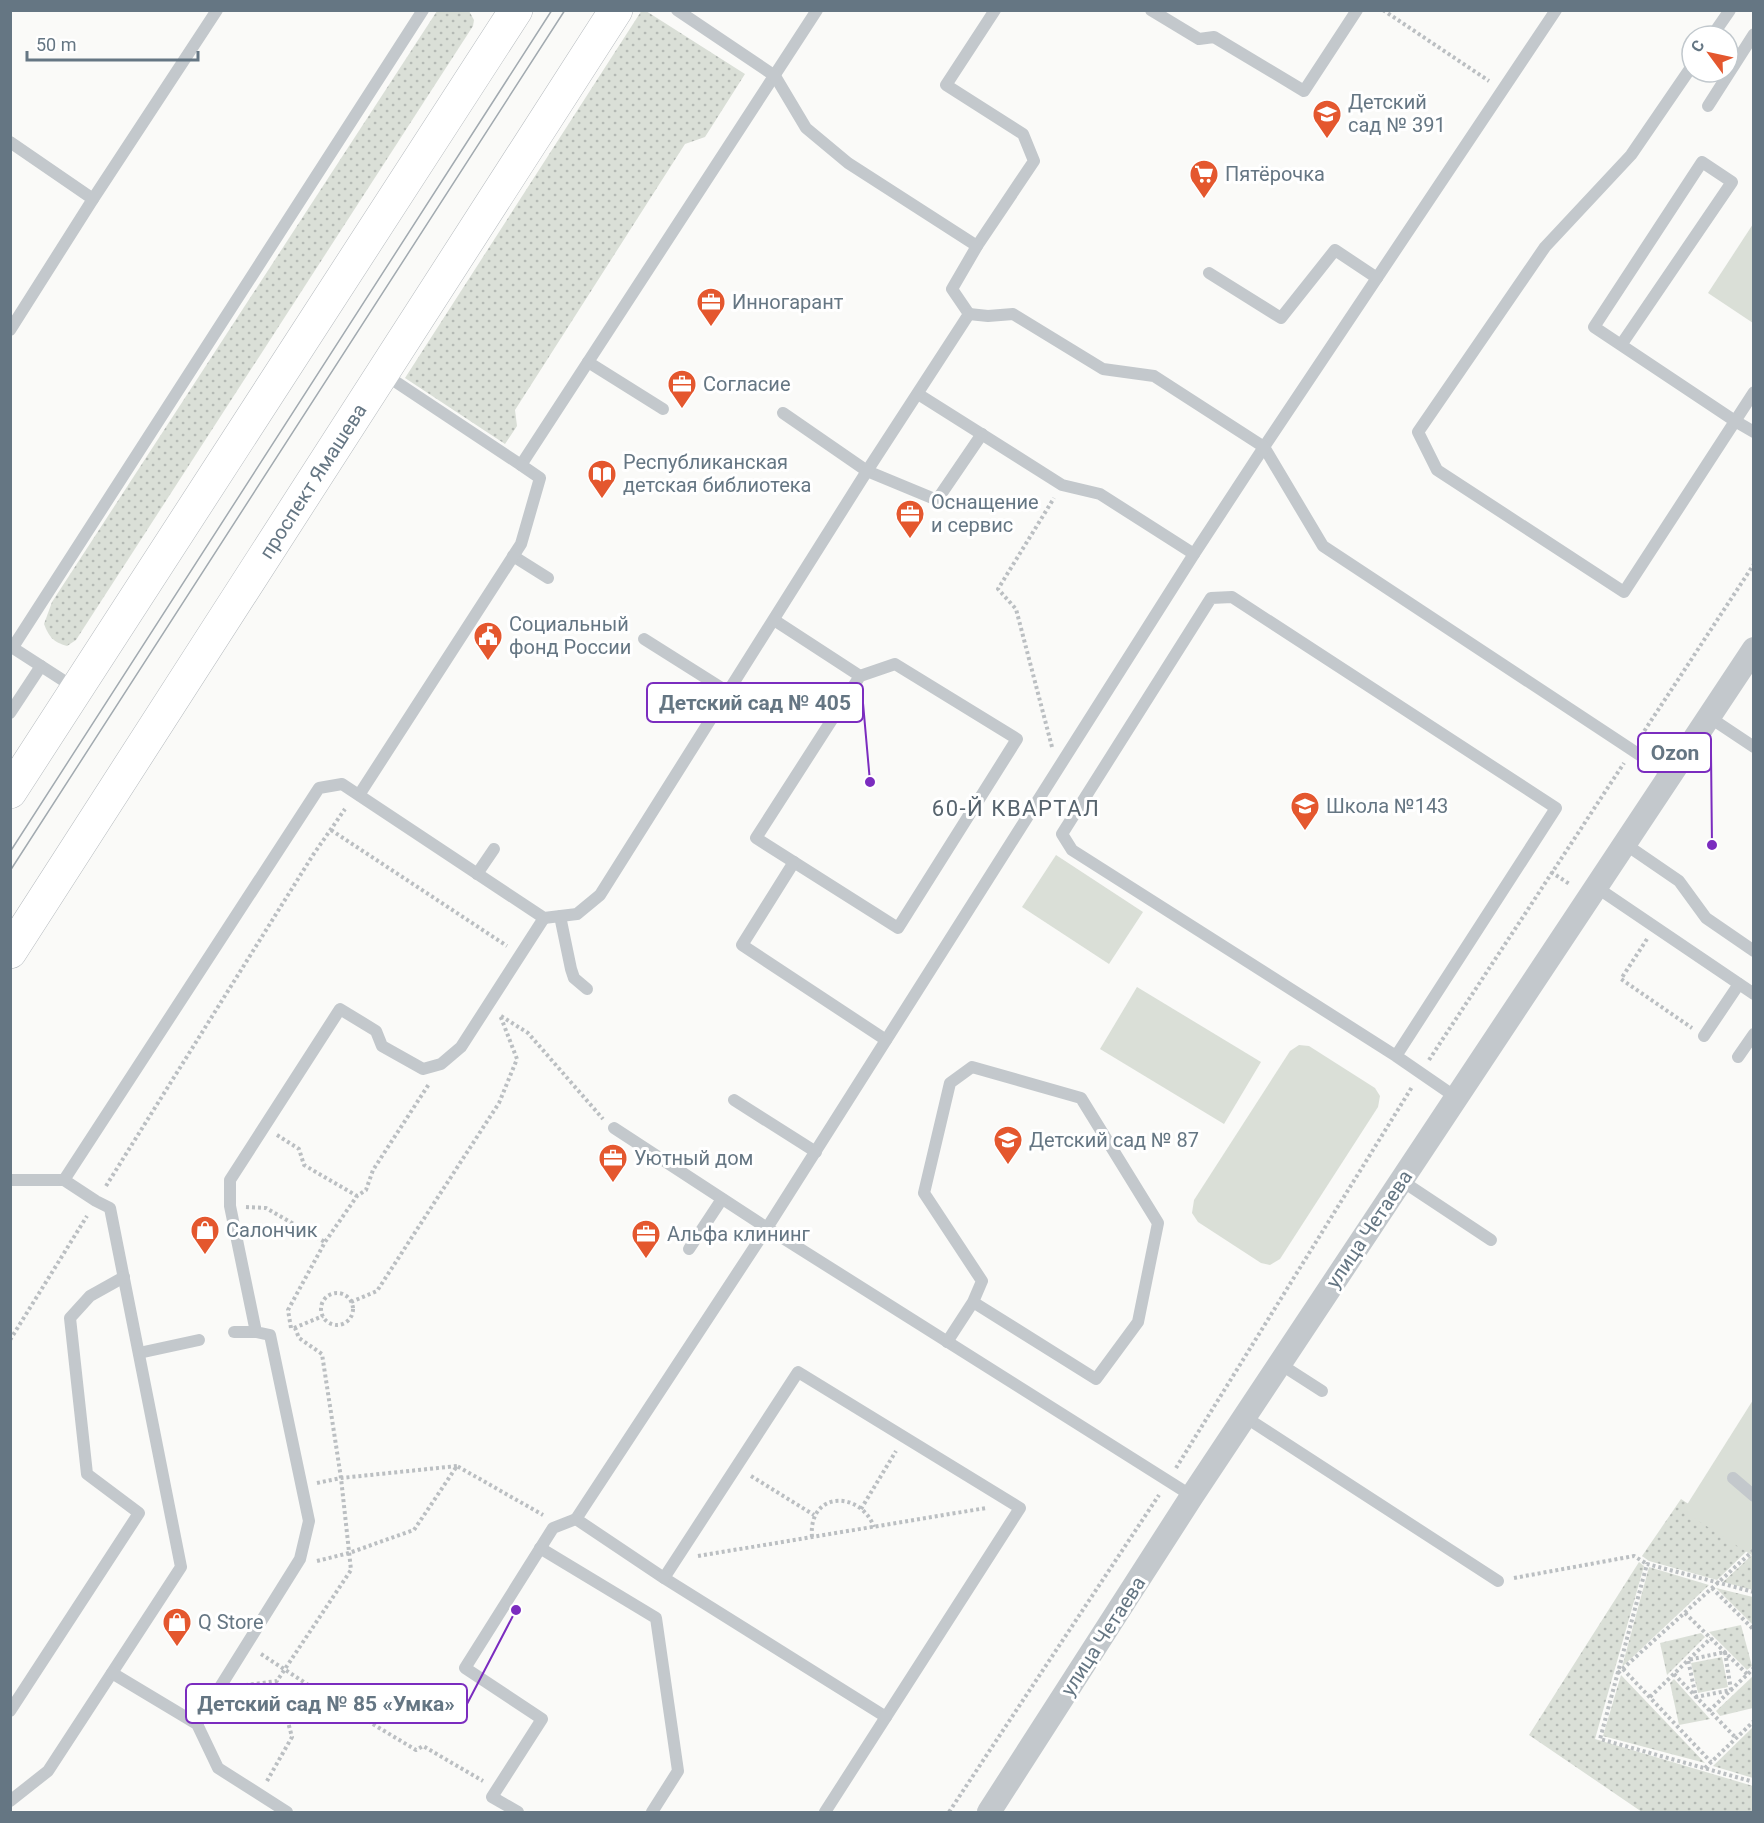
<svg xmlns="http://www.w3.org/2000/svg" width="1764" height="1823" viewBox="0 0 1764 1823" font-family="Roboto,sans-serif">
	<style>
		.grass { fill: url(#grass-dots) }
		.garden { fill: #dadfd7 }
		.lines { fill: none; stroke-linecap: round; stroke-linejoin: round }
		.primary-casing { stroke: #b5babe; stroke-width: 34 }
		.path { stroke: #bbbfc2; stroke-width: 4; stroke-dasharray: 3 3; stroke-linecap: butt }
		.service { stroke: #c3c8cc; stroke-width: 12 }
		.minor { stroke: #c3c8cc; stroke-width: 24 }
		.primary { stroke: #fff; stroke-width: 33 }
		.tram { stroke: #a2aab0; stroke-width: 1.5 }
		.labels { text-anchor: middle; stroke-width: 6; stroke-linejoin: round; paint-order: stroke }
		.poi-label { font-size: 20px; fill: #657683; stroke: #fff; text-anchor: start }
		.street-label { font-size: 20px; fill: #657683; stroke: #fff }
		.quarter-label { font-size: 22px; letter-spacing: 1.5px; fill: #57646e; stroke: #fff }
		.leader { fill: none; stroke: #7b2cbf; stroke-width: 2 }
		.callout-dot { fill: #7b2cbf; stroke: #fff; stroke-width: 2 }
		.callout { fill: #fff; stroke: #7b2cbf; stroke-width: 2 }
		.callout-label { font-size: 21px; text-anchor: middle; font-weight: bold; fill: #657683 }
	</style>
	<defs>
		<pattern id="grass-dots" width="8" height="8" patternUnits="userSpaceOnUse" patternTransform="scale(1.5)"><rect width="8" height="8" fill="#dadfd7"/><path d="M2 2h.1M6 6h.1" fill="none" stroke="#b4b9b4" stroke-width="1.8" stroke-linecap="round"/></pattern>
	</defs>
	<rect width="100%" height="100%" fill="#fafaf8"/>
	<g class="grass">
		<polygon points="642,10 646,11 745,74 705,137 685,144 515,410 517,426 505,444 405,378"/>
		<path d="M 437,11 L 469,11 L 474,20 L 473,26 L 76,640 L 67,646 C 53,642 49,637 44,624 L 52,602 Z"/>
		<polygon points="1681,1499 1752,1546 1717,1580 1649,1561 1642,1556"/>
		<polygon points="1753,1554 1753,1590 1723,1582"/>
		<polygon points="1639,1562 1644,1566 1595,1739 1753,1786 1753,1812 1642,1812 1529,1735"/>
		<polygon points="1649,1567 1709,1585 1622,1667"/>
		<polygon points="1716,1588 1753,1597 1753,1625"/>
		<polygon points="1741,1625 1752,1666 1747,1670 1709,1632"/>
		<polygon points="1701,1633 1705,1637 1667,1675 1660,1643"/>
		<polygon points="1722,1657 1728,1687 1698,1693 1691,1663"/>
		<polygon points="1621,1675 1705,1763 1603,1736"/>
		<polygon points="1753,1676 1753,1708 1720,1716 1716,1711"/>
		<polygon points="1674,1679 1710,1719 1679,1725 1670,1683"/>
		<polygon points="1753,1727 1753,1778 1713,1766"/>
	</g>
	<g class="garden">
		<polygon points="1753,224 1754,323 1753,323 1708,293"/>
		<polygon points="1056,855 1143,912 1109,964 1022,907"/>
		<polygon points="1137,987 1261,1062 1224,1124 1100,1049"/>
		<polygon points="1299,1045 1309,1046 1375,1088 1380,1096 1378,1107 1280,1259 1270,1265 1261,1263 1198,1222 1192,1213 1194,1200 1290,1051"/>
		<polygon points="1753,1400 1753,1556 1683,1511"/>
	</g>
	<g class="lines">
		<g class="primary-casing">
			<g id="primary">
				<polyline points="10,792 516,10"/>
				<path id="s1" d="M 10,952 L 616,10"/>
			</g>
		</g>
		<g class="path">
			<polyline points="1383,10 1489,81"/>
			<polyline points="1641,736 1754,564"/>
			<polyline points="1052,747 1016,609 998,589 1054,498"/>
			<polyline points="331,830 507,946"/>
			<polyline points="1551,872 1571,885"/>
			<polyline points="1647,939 1621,979 1692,1028"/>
			<polyline points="501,1016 528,1033 603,1119"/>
			<polyline points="1429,1060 1624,763"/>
			<polyline points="277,1135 299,1149 304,1165 357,1196"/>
			<polyline points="106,1186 313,855 345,809"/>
			<polyline points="246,1207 266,1208 325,1242"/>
			<circle cx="337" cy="1309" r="16"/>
			<polyline points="351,1302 377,1291 499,1103 517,1059 500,1015"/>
			<polyline points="291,1328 288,1310 325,1242 357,1196 366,1190 373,1170 429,1084"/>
			<polyline points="294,1328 323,1316"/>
			<polyline points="10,1340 87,1216"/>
			<polyline points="1176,1468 1412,1087"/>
			<polyline points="751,1476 814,1515"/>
			<polyline points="317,1483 341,1478 457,1466"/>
			<polyline points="861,1509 896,1451"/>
			<path d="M 812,1537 C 808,1491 860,1490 874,1527"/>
			<polyline points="698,1556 986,1508"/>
			<polyline points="317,1561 349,1553 414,1530 457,1466 543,1515"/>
			<polyline points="1514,1578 1634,1556 1647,1564"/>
			<polyline points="1712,1588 1754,1630"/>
			<polyline points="1754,1592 1647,1564 1600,1739 1754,1782"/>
			<polyline points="1685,1613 1747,1674"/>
			<polygon points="1725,1652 1731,1690 1696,1697 1688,1660"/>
			<polyline points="261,1654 316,1690 416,1750 423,1746 483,1781"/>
			<polyline points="1623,1669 1711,1762"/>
			<polyline points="1618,1673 1754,1550"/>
			<polyline points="1674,1674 1736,1738"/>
			<polyline points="239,1686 277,1681 351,1570 341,1478 322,1354 299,1338 295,1328"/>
			<polyline points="1650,1697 1711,1638"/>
			<polyline points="1709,1711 1754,1668"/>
			<polyline points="1705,1768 1754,1721"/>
			<polyline points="267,1781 292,1737 277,1681"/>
			<polyline points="949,1812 1159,1495"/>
		</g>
		<g class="service">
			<polyline points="1151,10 1199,39 1214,37 1304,91 1357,10"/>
			<polyline points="1556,10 1264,447 1323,546 1670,775"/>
			<polyline points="1712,36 1730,10"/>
			<polyline points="1692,66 1631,155 1545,247 1418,432 1437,470 1624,592 1754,392"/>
			<polyline points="1708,106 1754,34"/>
			<polyline points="10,142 93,199"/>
			<polyline points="977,246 1034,161 1023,134 946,85 995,10"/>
			<polyline points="1209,273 1281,318 1335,250 1377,278"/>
			<polyline points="10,330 93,199 217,10"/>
			<polyline points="1621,345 1732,182 1702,162 1594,327 1735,421 1754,432"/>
			<polyline points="588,362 663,409"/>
			<polyline points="384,374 521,465 817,10"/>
			<polyline points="918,394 1062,485 1100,494 1194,554"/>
			<polyline points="783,413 867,471 937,500 982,434"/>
			<polyline points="513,556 548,578"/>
			<polyline points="774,620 860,676 756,838 898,928 1017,739 895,664 860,676"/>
			<polyline points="644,639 728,692"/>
			<polyline points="10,646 75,688"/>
			<polyline points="13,647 423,10"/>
			<polyline points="10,713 41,666"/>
			<polyline points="1709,717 1754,747"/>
			<polyline points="359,795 521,544 540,478 521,465"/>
			<polyline points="1625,844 1679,881 1706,918 1754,951"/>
			<polyline points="794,862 742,945 886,1040"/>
			<polyline points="477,874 494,849"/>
			<polyline points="1596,887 1754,994"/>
			<polyline points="560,916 571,969 574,978 587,989"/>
			<polyline points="1704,1036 1739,984"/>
			<polyline points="1396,1056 1072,850 1062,834 1211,598 1232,597 1556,808 1396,1056 1457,1098"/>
			<polyline points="1738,1057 1754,1034"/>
			<polyline points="734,1100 816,1152"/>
			<polyline points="614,1128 767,1228 1192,1496"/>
			<polyline points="10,1180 64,1180 96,1201 110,1208 181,1567 48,1771 10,1801"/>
			<polyline points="64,1180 319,788 342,784 544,918 577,914 600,895 867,471 969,314 952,289 977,246 848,163 806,128 775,76 677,10"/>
			<polyline points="1402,1181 1491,1240"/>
			<polyline points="689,1249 722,1199"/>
			<polyline points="234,1332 256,1332"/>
			<polyline points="947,1342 973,1302 1096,1379 1138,1322 1158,1223 1081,1098 972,1067 950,1083 924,1193 982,1281 973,1302"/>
			<polyline points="139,1353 199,1340"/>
			<polyline points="1280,1364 1322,1391"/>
			<polyline points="1245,1417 1498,1581"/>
			<polyline points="1733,1478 1754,1496"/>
			<polyline points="540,1548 656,1618 678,1771 652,1812"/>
			<polyline points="664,1578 886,1717"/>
			<polyline points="112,1673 197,1724 218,1768 287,1812"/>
			<polyline points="10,1711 139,1513 87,1474 70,1318 90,1296 124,1277"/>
			<polyline points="197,1724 300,1559 309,1521 270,1335 256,1332 230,1206 230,1180 340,1009 376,1031 382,1046 423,1069 441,1064 461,1047 544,918"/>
			<polyline points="518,1812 492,1797 542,1719 465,1668 553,1528 576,1519"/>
			<polyline points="825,1812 1020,1508 798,1372 664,1578 576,1519 767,1228 1194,554 1264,447 1154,376 1103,369 1013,314 988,316 969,314"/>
		</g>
		<polyline class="minor" points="989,1812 1192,1496 1754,649"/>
		<use href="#primary" class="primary"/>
		<g class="tram">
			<polyline points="10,852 552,10"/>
			<polyline points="10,871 565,10"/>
		</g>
	</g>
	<defs>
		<g id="school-pin" transform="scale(1.5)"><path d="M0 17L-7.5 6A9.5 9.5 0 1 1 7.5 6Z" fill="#e4572e" stroke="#fff"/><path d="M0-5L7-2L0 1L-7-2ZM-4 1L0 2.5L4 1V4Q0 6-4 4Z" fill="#fff"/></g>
		<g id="supermarket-pin" transform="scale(1.5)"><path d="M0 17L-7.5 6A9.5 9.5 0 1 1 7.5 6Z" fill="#e4572e" stroke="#fff"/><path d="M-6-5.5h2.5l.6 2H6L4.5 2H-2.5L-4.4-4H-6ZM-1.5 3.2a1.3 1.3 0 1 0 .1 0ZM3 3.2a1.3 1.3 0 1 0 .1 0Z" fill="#fff"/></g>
		<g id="office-pin" transform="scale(1.5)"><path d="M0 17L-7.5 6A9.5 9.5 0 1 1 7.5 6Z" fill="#e4572e" stroke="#fff"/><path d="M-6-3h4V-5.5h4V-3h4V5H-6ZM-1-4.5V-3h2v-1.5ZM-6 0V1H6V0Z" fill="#fff"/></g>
		<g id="library-pin" transform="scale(1.5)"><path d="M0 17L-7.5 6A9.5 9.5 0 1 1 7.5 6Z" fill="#e4572e" stroke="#fff"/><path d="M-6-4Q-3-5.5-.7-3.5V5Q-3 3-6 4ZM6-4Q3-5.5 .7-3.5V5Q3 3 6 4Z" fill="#fff"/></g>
		<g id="civic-pin" transform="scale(1.5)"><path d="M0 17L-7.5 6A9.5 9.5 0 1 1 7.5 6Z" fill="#e4572e" stroke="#fff"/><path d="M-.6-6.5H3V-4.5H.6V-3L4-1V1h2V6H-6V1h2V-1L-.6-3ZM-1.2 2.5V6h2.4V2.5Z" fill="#fff"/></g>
		<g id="shop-pin" transform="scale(1.5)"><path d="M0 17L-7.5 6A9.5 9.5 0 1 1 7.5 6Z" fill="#e4572e" stroke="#fff"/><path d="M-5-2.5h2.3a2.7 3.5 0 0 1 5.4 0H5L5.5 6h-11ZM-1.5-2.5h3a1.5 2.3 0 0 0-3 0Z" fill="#fff"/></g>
	</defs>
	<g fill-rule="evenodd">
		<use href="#school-pin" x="1327" y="114"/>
		<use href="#supermarket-pin" x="1204" y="174"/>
		<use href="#office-pin" x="711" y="302"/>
		<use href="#office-pin" x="682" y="384"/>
		<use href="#library-pin" x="602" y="474"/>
		<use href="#office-pin" x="910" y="514"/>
		<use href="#civic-pin" x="488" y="636"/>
		<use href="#school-pin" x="1305" y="806"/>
		<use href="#school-pin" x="1008" y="1140"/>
		<use href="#office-pin" x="613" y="1158"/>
		<use href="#shop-pin" x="205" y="1230"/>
		<use href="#office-pin" x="646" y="1234"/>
		<use href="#shop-pin" x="177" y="1622"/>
	</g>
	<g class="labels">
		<g class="poi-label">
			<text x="1348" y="109">Детский<tspan x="1348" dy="23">сад № 391</tspan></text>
			<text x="1225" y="181">Пятёрочка</text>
			<text x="732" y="309">Инногарант</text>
			<text x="703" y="391">Согласие</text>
			<text x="623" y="469">Республиканская<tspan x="623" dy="23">детская библиотека</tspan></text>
			<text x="931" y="509">Оснащение<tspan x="931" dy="23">и сервис</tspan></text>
			<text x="509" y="631">Социальный<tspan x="509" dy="23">фонд России</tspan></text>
			<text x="1326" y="813">Школа №143</text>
			<text x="1029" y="1147">Детский сад № 87</text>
			<text x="634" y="1165">Уютный дом</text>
			<text x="226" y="1237">Салончик</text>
			<text x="667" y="1241">Альфа клининг</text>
			<text x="198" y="1629">Q Store</text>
		</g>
		<g class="street-label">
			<text dy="7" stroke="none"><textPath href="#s1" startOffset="560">проспект Ямашева</textPath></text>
			<text transform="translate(1369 1229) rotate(-56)" y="7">улица Четаева</text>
			<text transform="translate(1103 1636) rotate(-57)" y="7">улица Четаева</text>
		</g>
		<g class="quarter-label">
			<text x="1016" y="816">60-Й КВАРТАЛ</text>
		</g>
	</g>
	<path class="leader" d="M870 782L863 703M1712 845L1711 753M516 1610L467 1704"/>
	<g class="callout-dot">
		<circle cx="870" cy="782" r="6"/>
		<circle cx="1712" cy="845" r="6"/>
		<circle cx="516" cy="1610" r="6"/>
	</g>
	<g class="callout">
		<rect x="647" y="683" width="216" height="39" rx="6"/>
		<rect x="1638" y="733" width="73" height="39" rx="6"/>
		<rect x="186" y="1684" width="281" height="39" rx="6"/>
	</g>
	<g class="callout-label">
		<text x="755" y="710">Детский сад № 405</text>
		<text x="1675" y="760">Ozon</text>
		<text x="326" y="1711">Детский сад № 85 «Умка»</text>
	</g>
	<rect width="1764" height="1823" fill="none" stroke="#657683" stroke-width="24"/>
	<g transform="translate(1710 54) rotate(303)"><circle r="28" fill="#ffffff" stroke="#c1c8cd" stroke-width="1.5"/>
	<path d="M0-4.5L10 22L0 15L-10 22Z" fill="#e4572e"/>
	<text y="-9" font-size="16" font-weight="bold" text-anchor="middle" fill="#657683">С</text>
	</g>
	<path d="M27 51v9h171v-9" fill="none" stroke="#657683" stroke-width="3"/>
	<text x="36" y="51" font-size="18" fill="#657683" stroke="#ffffff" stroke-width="4.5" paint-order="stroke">50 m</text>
</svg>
